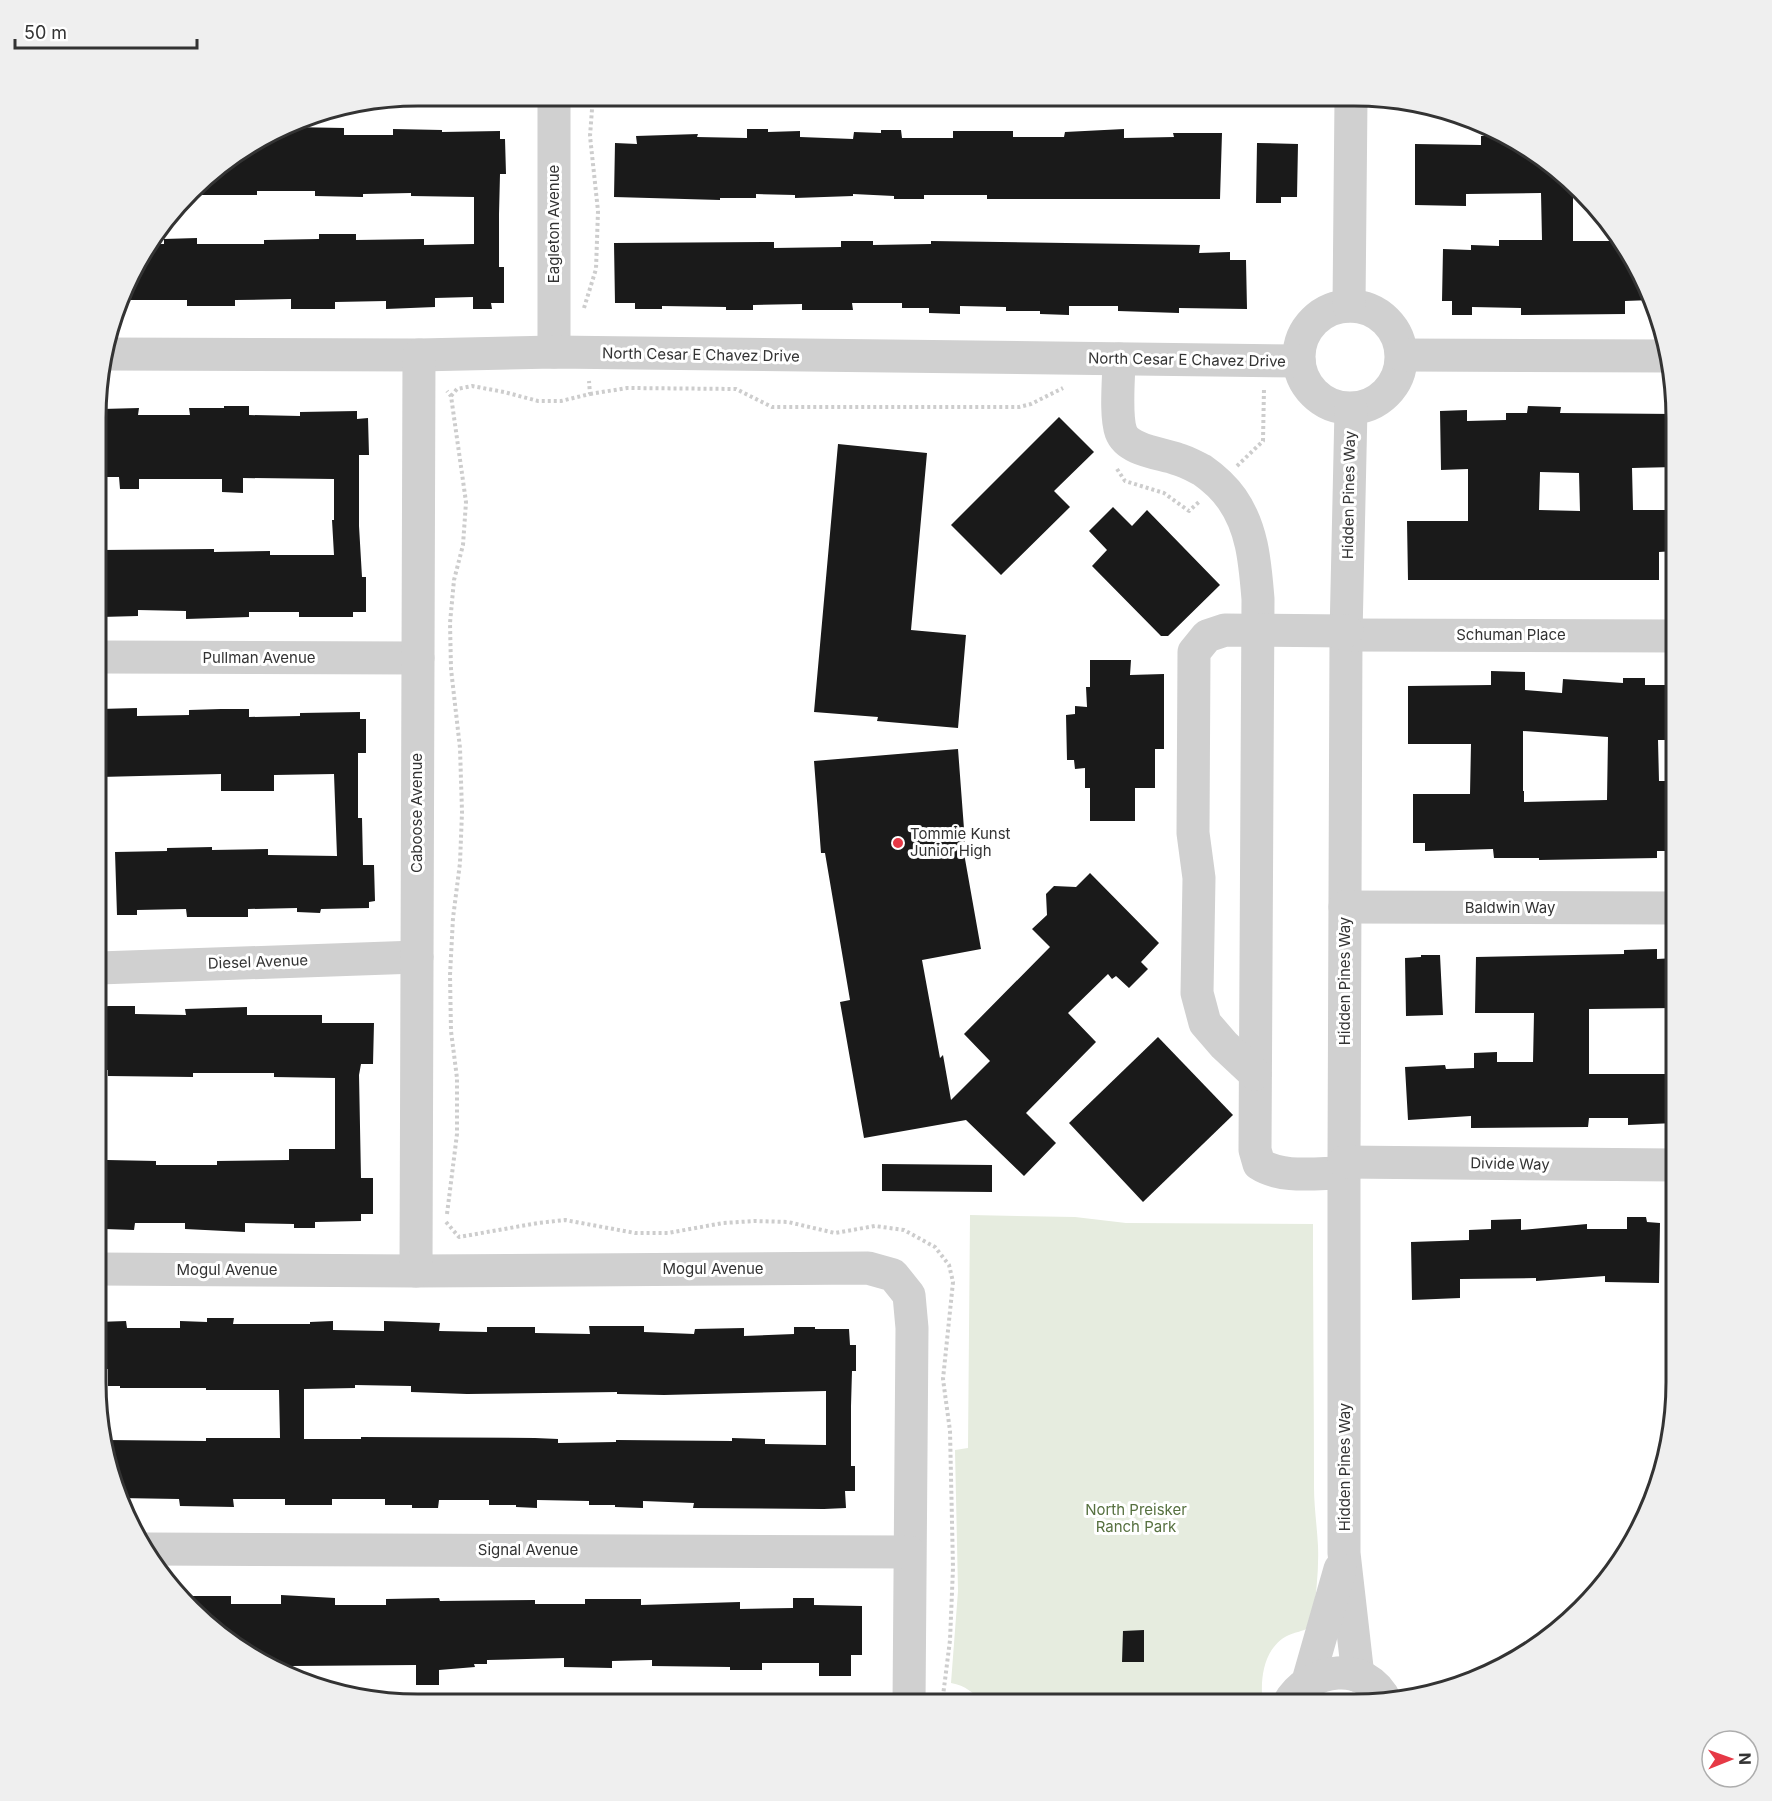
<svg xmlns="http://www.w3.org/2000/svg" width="1772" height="1801" viewBox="0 0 1772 1801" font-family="Inter,sans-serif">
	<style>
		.green { fill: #e6ecdf }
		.building { fill: #1a1a1a; fill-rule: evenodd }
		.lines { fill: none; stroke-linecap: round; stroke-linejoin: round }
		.path { stroke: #cdcdcd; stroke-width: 4; stroke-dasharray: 3 3; stroke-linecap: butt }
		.minor { stroke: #d0d0d0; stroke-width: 33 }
		.poi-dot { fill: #e63946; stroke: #fff; stroke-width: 2 }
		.labels { text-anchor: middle; stroke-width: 6; stroke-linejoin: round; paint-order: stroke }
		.street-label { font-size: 15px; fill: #333; stroke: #fff }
		.poi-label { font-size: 15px; fill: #333; stroke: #fff; text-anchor: start }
		.park-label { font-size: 15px; fill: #56703f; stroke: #fff }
		.rim { fill: none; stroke: #333; stroke-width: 3 }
	</style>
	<rect width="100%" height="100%" fill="#fff"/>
	<path class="green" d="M 970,1215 L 1075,1217 L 1126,1223 L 1313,1224 C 1313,1311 1314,1399 1314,1487 C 1314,1507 1317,1526 1318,1546 C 1319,1570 1316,1594 1313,1618 C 1311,1632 1300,1630 1289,1635 C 1267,1645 1261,1671 1262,1693 L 1240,1704 L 983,1704 C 973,1692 966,1686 951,1683 L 958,1591 L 955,1450 L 968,1448 Z"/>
	<g class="building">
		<polygon points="291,127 344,128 344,135 393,135 393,129 442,130 442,132 500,131 500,139 505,139 506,174 500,174 499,214 499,267 504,267 504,303 491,303 492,309 473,309 473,297 435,298 435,307 386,309 386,301 335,302 335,309 291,309 291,299 235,300 235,306 187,306 187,300 123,300 139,257 150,244 164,244 164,239 197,238 197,244 264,244 264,240 319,239 319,234 356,234 356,240 424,239 424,245 474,244 474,197 411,196 411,193 363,194 363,197 315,196 315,191 257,191 257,195 190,195 206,176"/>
		<polygon points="747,129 768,129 768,132 800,131 800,137 853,139 854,132 881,133 881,130 901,130 902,138 953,138 953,131 1013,131 1013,137 1064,137 1065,132 1124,129 1124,138 1174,137 1173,133 1222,133 1220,199 987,199 987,195 924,195 924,199 894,199 894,196 853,194 853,196 795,198 795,195 756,194 756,198 720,198 720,200 614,197 615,143 637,144 636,136 698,134 697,137 747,138"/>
		<polygon points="1503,135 1516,140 1573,190 1573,241 1620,241 1651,300 1625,301 1625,314 1521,315 1521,308 1472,307 1472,315 1452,315 1452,301 1442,301 1443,249 1471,250 1471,245 1499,246 1499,240 1542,240 1541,193 1466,194 1466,206 1415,205 1415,144 1481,145 1481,136"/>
		<polygon points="1257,143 1298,144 1297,197 1281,197 1281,203 1256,203"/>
		<polygon points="841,241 873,241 873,245 931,244 931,241 1200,245 1199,253 1230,252 1230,260 1246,260 1247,309 1179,308 1179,313 1118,311 1118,306 1069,306 1069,315 1040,314 1040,311 1006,311 1006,307 960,306 960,314 929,313 929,308 902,308 902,303 852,303 853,310 802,310 802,304 753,305 753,310 726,310 726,307 662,306 662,309 635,309 635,303 615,303 614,243 774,242 774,248 841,247"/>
		<polygon points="224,406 249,406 249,415 300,416 300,412 357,411 357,419 368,418 369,455 359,455 359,526 362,577 366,577 366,612 353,612 353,617 299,617 299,612 249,612 249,617 186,619 186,611 138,610 138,616 101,617 101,550 214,549 214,552 270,551 270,555 334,555 332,520 334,520 334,479 243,478 243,493 222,492 222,479 139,479 139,489 120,489 119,477 102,477 102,409 139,408 138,415 190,415 189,408 224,408"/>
		<path d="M 1528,406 L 1561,407 L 1560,413 L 1675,414 L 1675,467 L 1632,468 L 1633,510 L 1675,510 L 1675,551 L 1659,552 L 1659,580 L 1408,580 L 1407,521 L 1468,521 L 1468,469 L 1441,470 L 1440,411 L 1467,410 L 1467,421 L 1506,420 L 1506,413 L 1527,413 ZM 1540,472 L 1579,473 L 1580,511 L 1539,510 Z"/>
		<polygon points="1059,417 1094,452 1054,491 1070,507 1001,575 951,525"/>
		<polygon points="838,444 927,453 911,630 966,635 958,728 877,721 878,717 814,712"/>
		<polygon points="1113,507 1132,526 1147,510 1220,585 1168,636 1161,636 1092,566 1107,550 1089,531"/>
		<polygon points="1090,660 1131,660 1130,675 1164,674 1164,749 1155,749 1155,788 1135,788 1135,821 1090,821 1090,788 1085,788 1085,768 1075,769 1074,760 1067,760 1066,715 1075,714 1075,706 1087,707 1086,687 1090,687"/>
		<path d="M 1491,671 L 1525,672 L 1525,690 L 1562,693 L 1563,679 L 1623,683 L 1623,678 L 1645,678 L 1645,685 L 1675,685 L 1675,740 L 1658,740 L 1659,781 L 1675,781 L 1675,851 L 1657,851 L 1657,858 L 1539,860 L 1539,858 L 1494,858 L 1493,849 L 1425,851 L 1425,843 L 1413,843 L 1413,794 L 1470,794 L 1471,744 L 1408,744 L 1408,686 L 1491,685 ZM 1523,731 L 1608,737 L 1607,800 L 1524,802 L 1524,791 L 1523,791 Z"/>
		<polygon points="137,708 137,716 189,715 189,710 221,709 249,709 249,717 300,716 300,713 360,712 360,719 366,719 366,753 358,753 358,818 362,818 363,865 374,865 375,901 369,902 369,908 321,909 320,913 297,912 297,908 248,909 248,917 187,917 186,909 137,910 137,915 117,915 115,852 167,851 167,848 212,847 212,850 268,849 268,855 337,856 334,774 274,775 274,791 221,791 221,774 100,777 100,709"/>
		<polygon points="958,749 965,842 962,842 981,949 922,960 940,1058 943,1055 951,1100 990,1061 964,1034 1050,947 1032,929 1047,915 1046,894 1054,886 1076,887 1090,873 1159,943 1141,962 1148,969 1129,988 1116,976 1112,979 1108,974 1068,1013 1096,1042 1026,1113 1056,1143 1024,1176 966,1120 864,1138 840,1002 850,1000 825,853 821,853 814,761"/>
		<polygon points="1657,949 1657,959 1675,958 1675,1008 1589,1009 1589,1074 1675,1074 1675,1123 1628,1125 1628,1118 1589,1118 1588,1127 1471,1128 1471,1116 1408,1120 1405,1067 1445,1065 1446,1069 1474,1068 1474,1053 1497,1052 1497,1062 1533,1062 1534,1013 1475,1013 1476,957 1624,954 1624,950"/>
		<polygon points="1421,955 1440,955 1443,1015 1406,1016 1405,958 1421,957"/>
		<polygon points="109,1006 135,1006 135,1014 186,1015 185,1009 247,1007 247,1015 322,1015 322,1023 374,1023 373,1064 361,1064 359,1075 361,1178 373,1178 373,1214 361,1214 361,1221 315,1222 315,1228 294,1228 294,1224 245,1223 245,1232 185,1229 185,1223 135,1223 134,1230 105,1229 106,1226 98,1225 98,1181 107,1181 107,1160 156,1161 156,1165 217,1165 217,1161 289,1160 289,1149 335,1149 335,1078 274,1077 274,1073 193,1073 193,1077 108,1076 108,1070 98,1070 99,1007"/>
		<polygon points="1158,1037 1233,1115 1143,1202 1069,1123"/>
		<polygon points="882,1164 992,1165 992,1192 882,1191"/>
		<polygon points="1627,1217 1646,1217 1647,1222 1660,1223 1659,1283 1605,1282 1605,1276 1536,1281 1536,1278 1460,1279 1460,1298 1412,1300 1411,1242 1469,1240 1469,1230 1491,1229 1491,1220 1521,1219 1521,1230 1587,1224 1587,1229 1627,1229"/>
		<path d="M 207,1318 L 234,1318 L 233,1324 L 310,1324 L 310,1322 L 333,1321 L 333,1330 L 384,1331 L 384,1321 L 440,1323 L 439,1331 L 487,1332 L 487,1327 L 535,1327 L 535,1333 L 590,1334 L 589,1326 L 644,1326 L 644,1332 L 694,1334 L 695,1329 L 744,1328 L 744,1336 L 794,1334 L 794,1327 L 815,1327 L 815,1329 L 849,1329 L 850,1345 L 856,1345 L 856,1371 L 852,1371 L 851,1406 L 851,1466 L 855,1466 L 855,1491 L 845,1491 L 846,1508 L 824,1509 L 693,1508 L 694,1503 L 643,1501 L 643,1508 L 615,1507 L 615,1505 L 589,1505 L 589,1501 L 537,1500 L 537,1508 L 516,1507 L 516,1505 L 489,1505 L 489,1500 L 439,1500 L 438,1508 L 412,1508 L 412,1505 L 385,1505 L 385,1499 L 332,1499 L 332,1505 L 285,1505 L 285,1499 L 233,1499 L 234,1507 L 180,1506 L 179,1499 L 119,1498 L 113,1487 L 106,1451 L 106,1440 L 206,1441 L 206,1438 L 280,1438 L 279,1390 L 206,1390 L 206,1388 L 120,1388 L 120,1386 L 108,1386 L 108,1369 L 97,1369 L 97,1322 L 126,1321 L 127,1328 L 180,1328 L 180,1321 L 207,1322 ZM 355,1385 L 411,1386 L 411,1392 L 467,1394 L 617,1392 L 617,1394 L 664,1395 L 826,1391 L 826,1445 L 765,1444 L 765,1439 L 732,1438 L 732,1441 L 616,1440 L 616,1442 L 558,1443 L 558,1439 L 535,1438 L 361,1437 L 361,1439 L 304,1439 L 304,1389 L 355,1388 Z"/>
		<polygon points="281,1595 335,1598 335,1605 386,1605 386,1599 439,1598 440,1601 535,1600 535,1604 585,1604 585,1599 641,1599 641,1605 740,1602 740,1609 793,1608 793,1598 814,1598 814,1605 862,1606 862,1655 851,1655 851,1676 819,1676 819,1663 762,1663 762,1670 730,1670 730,1667 652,1666 652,1660 612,1661 612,1668 564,1667 564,1658 487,1660 487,1664 474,1664 475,1667 439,1670 439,1685 416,1685 416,1665 292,1666 292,1669 272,1669 206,1625 179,1596 231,1596 231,1604 281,1604"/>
		<polygon points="1144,1630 1144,1662 1122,1662 1123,1631"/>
	</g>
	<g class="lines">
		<g class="path">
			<polyline points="598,96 621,101 625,97"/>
			<polyline points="584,308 596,269 598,211 590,136 593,96"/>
			<polyline points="590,394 627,388 736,389 772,407 1019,407 1031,404 1063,388"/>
			<polyline points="451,396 457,389 472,386 504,392 538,401 561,401 590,394 589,381"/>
			<polyline points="1237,466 1263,441 1264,388"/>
			<polyline points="1117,469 1125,481 1164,493 1189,511 1199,502"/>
			<polyline points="447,1214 457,1134 457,1078 451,1031 450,975 453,918 460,863 462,812 460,748 451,669 450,623 454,580 463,545 466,502 451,396 447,391"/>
			<polyline points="446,1222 459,1237 538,1223 565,1220 635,1233 668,1233 723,1223 755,1221 788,1222 835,1233 875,1226 904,1230 935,1247 949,1265 953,1282 943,1379 950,1431 953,1568 950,1640 942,1704"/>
		</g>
		<g class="minor">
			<circle cx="1350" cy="357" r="51"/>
			<polyline points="1349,306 1351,99"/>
			<polyline points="554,352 554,96"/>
			<polyline points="103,354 419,355 554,352 1299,361"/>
			<polyline points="1402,355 1667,356"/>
			<path d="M 1119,359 C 1119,377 1115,415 1121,432 C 1128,451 1161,453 1177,459 C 1185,461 1194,466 1202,470 C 1212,477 1225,489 1232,499 C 1253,529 1255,564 1258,599 L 1255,1150 L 1259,1164 C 1282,1179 1317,1173 1344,1173"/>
			<polyline points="1351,409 1346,635 1344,1162 1344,1553 1358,1676"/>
			<polyline points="1346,635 1675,636"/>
			<polyline points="101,657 418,658"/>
			<polyline points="1345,907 1675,908"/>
			<polyline points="99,968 417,957"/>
			<polyline points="1255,1074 1224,1045 1205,1023 1197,993 1199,878 1193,833 1194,652 1207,636 1225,630 1347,631"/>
			<polyline points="1344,1162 1675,1165"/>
			<polyline points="97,1269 416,1271 868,1268 893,1275 909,1295 912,1328 909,1704"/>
			<polyline points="416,1271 419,355"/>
			<polyline points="147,1549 909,1552"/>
			<polyline points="1308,1681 1340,1569"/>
			<path d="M 1288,1704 C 1308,1667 1367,1659 1386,1702"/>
		</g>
	</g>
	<circle class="poi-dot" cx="898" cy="843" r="6"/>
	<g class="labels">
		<g class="street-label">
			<text transform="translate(554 224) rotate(-90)" y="5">Eagleton Avenue</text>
			<text transform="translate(701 355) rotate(1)" y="5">North Cesar E Chavez Drive</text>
			<text transform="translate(1187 360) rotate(1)" y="5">North Cesar E Chavez Drive</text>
			<text transform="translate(1349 495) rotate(-89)" y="5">Hidden Pines Way</text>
			<text x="1511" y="640">Schuman Place</text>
			<text x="259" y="663">Pullman Avenue</text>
			<text transform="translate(417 813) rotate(-90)" y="5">Caboose Avenue</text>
			<text x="1510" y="913">Baldwin Way</text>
			<text transform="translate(258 962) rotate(-2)" y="5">Diesel Avenue</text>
			<text transform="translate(1345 981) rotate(-90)" y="5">Hidden Pines Way</text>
			<text transform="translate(1510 1164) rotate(1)" y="5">Divide Way</text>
			<text x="713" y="1274">Mogul Avenue</text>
			<text x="227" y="1275">Mogul Avenue</text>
			<text transform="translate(1345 1467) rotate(-90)" y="5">Hidden Pines Way</text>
			<text x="528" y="1555">Signal Avenue</text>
		</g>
		<g class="poi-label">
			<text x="910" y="839">Tommie Kunst<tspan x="910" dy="17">Junior High</tspan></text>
		</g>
		<g class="park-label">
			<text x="1136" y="1515">North Preisker<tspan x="1136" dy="17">Ranch Park</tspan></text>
		</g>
	</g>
	<path d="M0 0H1772V1801H0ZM418 106H1354A312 312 0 0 1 1666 418V1382A312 312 0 0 1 1354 1694H418A312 312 0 0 1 106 1382V418A312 312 0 0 1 418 106Z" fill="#efefef" fill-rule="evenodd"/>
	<path class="rim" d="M418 106H1354A312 312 0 0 1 1666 418V1382A312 312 0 0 1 1354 1694H418A312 312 0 0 1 106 1382V418A312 312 0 0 1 418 106Z"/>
	<g transform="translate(1730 1759) rotate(89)"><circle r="28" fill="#ffffff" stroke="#adadad" stroke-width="1.5"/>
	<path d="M0-4.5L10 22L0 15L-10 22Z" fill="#e63946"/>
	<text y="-9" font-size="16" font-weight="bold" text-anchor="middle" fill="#333333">N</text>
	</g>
	<path d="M15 39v9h182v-9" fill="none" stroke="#333333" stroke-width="3"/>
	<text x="24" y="39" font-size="18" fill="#333333" stroke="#ffffff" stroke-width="4.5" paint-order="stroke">50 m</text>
</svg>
